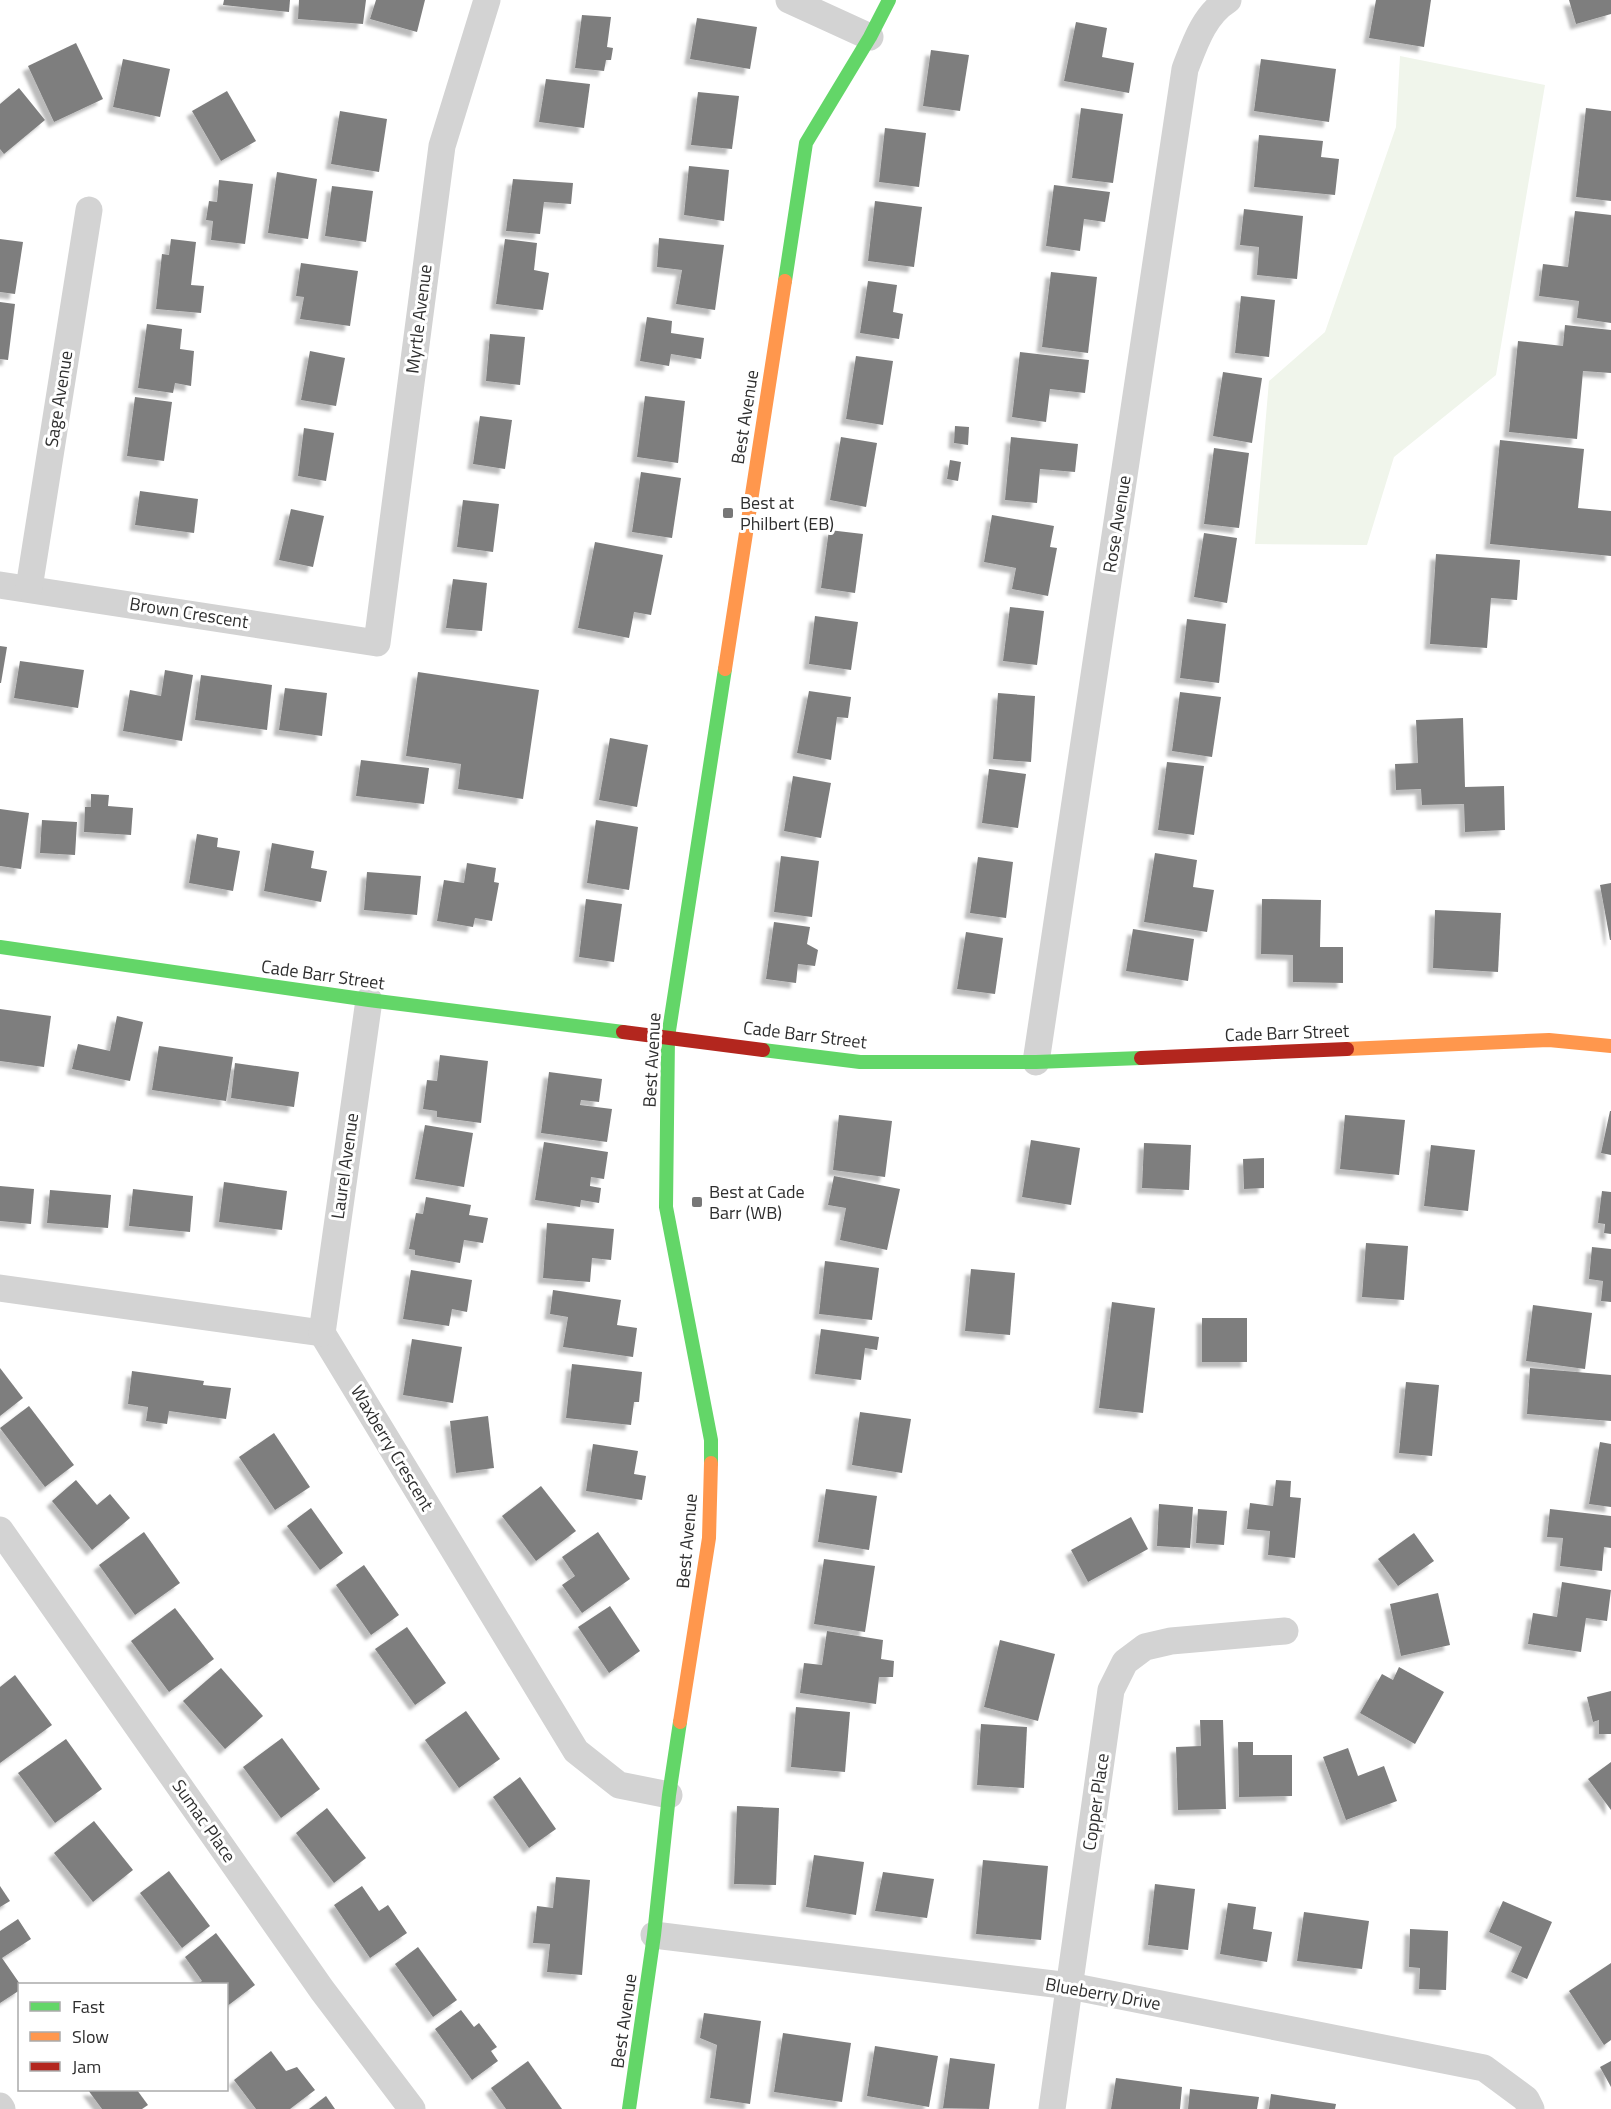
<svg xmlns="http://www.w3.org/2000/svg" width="1611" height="2109" viewBox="0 0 1611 2109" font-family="'Titillium Web',sans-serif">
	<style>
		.green { fill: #f0f5eb }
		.building { fill: #7e7e7e; filter: url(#shadow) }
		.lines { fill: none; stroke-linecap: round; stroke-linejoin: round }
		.street { stroke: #d3d3d3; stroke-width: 27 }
		.fast { stroke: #63d668; stroke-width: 14 }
		.slow { stroke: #ff974d; stroke-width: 14 }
		.jam { stroke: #b3261e; stroke-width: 14 }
		.poi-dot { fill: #777; stroke: #fff; stroke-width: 2 }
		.labels { text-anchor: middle; stroke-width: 6; stroke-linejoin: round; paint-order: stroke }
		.street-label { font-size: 18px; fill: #2e2e2e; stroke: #fff }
		.poi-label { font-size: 18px; fill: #2e2e2e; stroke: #fff; text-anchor: start }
	</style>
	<defs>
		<filter id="shadow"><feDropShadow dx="-5.5" dy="5.5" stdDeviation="1.5" flood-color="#0004"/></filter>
	</defs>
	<rect width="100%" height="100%" fill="#fff"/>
	<polygon class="green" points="1400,56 1545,85 1496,375 1394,457 1367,545 1255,544 1269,381 1325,332 1396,127"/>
	<g class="building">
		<polygon points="224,0 290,0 289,12 223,5"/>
		<polygon points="299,0 366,0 363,24 298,19"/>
		<polygon points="376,0 425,0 417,32 370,19"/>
		<polygon points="1376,0 1431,0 1424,47 1369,38"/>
		<polygon points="1569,0 1611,0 1611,14 1576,24"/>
		<polygon points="582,15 611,17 607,47 613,48 611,60 606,60 604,71 575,68"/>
		<polygon points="697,18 757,27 750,69 690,59"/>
		<polygon points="1076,22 1107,28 1102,57 1134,63 1129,93 1064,81"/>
		<polygon points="76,43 103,99 54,122 28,66"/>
		<polygon points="931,50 969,55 960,111 923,106"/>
		<polygon points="123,59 170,69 160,117 113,107"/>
		<polygon points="1261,59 1336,69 1329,122 1254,111"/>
		<polygon points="546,79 590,84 584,128 539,122"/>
		<polygon points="19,88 45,120 4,154 0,149 0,104"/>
		<polygon points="227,91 256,141 221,161 192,111"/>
		<polygon points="698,92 739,96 732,149 691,145"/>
		<polygon points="1081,108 1123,114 1113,183 1072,178"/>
		<polygon points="1586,108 1611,111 1611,201 1576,197"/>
		<polygon points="340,111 387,119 379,172 331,164"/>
		<polygon points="885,128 926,133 919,187 879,182"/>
		<polygon points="1259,135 1323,141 1321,157 1339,159 1335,195 1254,187"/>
		<polygon points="689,166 729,170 724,221 684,215"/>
		<polygon points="277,172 317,179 308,239 268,233"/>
		<polygon points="513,179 573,183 571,204 544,202 540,234 506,231"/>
		<polygon points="219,180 253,184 245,244 211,240 213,221 206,220 209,201 217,202"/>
		<polygon points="1054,185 1110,192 1105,222 1084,219 1080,251 1046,246"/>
		<polygon points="332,186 373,191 366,242 325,236"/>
		<polygon points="875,201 922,207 914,267 868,261"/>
		<polygon points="1244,209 1303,216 1297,279 1257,275 1259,247 1240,245"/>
		<polygon points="1575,211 1611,215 1611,323 1577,318 1579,301 1539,296 1543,264 1568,267"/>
		<polygon points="659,238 724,245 715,310 676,304 682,270 657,267"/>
		<polygon points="0,239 23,242 15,294 0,292"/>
		<polygon points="171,239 196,242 191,285 204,286 201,313 156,309 162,254 169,255"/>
		<polygon points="505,239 537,243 534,270 549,273 543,310 496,304"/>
		<polygon points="301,263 358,271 350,326 300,319 304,297 296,296"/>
		<polygon points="1051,272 1097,277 1088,353 1042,347"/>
		<polygon points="868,281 897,285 893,312 903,314 899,339 860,333"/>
		<polygon points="1241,296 1275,300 1269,357 1235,353"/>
		<polygon points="0,302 15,304 8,360 0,359"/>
		<polygon points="647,317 672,321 671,333 704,338 701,359 671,354 669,366 640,361"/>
		<polygon points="147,324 182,329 180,349 194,351 191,386 175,383 173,393 138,388"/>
		<polygon points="1565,325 1611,330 1611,373 1583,371 1577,439 1509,432 1518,341 1563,346"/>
		<polygon points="490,334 525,337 520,385 486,381"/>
		<polygon points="310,351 345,358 336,406 301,400"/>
		<polygon points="1020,352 1089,360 1085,393 1050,389 1046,422 1012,417"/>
		<polygon points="856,356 893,361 883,425 846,419"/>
		<polygon points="1223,372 1262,378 1252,443 1213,436"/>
		<polygon points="645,396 685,401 678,463 637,457"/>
		<polygon points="135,397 172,402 164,461 127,456"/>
		<polygon points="480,416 512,420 505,469 473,464"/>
		<polygon points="955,426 969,427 968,445 954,443"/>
		<polygon points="304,428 334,433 326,481 298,476"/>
		<polygon points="841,437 877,443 866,507 830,500"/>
		<polygon points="1011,437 1078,444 1075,472 1040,469 1037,503 1005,500"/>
		<polygon points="1500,440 1584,449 1578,508 1611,511 1611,556 1490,544"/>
		<polygon points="1214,448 1249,453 1239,528 1204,524"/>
		<polygon points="950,460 961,462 958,481 947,479"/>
		<polygon points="641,472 681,478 672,538 632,532"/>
		<polygon points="140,491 198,499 194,533 135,525"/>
		<polygon points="463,500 499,504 493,552 457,547"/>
		<polygon points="291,509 324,516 313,567 279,560"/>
		<polygon points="992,515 1054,526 1050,547 1057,548 1048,596 1012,589 1016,568 984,562"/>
		<polygon points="829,530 863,534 855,593 821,588"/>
		<polygon points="1204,533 1237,538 1227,603 1194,597"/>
		<polygon points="595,542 663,555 651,615 634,612 629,638 578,628"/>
		<polygon points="1436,554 1520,560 1517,600 1491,598 1487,648 1430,644"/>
		<polygon points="453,579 487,583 482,631 446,628"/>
		<polygon points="1010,607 1044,611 1037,665 1003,661"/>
		<polygon points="815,616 858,622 851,670 809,664"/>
		<polygon points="1187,619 1226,624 1219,683 1180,678"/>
		<polygon points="0,646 7,647 1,683 0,683"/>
		<polygon points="20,661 84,670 78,708 14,698"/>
		<polygon points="165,670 193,675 182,741 123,731 130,690 161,696"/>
		<polygon points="418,672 539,690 523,799 458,789 461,764 406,756"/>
		<polygon points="201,675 272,685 267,730 195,720"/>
		<polygon points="285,688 327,693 322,736 279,730"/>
		<polygon points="809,691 851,697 848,718 837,717 831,760 797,753"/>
		<polygon points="1180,692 1221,697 1212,757 1172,751"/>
		<polygon points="998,693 1035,696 1031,762 993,759"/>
		<polygon points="1463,718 1465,787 1504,786 1505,830 1465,832 1464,804 1422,805 1421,789 1396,790 1395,764 1418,763 1416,720"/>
		<polygon points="610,738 648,745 637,807 599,800"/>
		<polygon points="361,760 429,768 424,804 356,796"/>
		<polygon points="1167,762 1204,766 1194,835 1158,830"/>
		<polygon points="989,769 1026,774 1018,828 982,823"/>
		<polygon points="793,776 831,783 821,838 784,831"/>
		<polygon points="91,794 109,795 108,806 133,808 131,835 84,832 85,807 91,807"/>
		<polygon points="0,809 29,813 21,869 0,866"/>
		<polygon points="42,820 77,822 75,855 40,853"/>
		<polygon points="596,820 638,827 629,890 587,883"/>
		<polygon points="197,834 218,838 217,847 240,851 233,891 189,883"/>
		<polygon points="272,843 314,851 311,868 327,871 321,902 264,891"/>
		<polygon points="1155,853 1197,860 1193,887 1214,890 1207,932 1144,922"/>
		<polygon points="781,856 819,861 812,917 774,912"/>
		<polygon points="978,857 1013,862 1006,918 970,913"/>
		<polygon points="467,863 496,868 494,882 499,883 492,921 475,918 473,927 437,921 444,880 464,883"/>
		<polygon points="367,872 421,876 417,915 364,910"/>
		<polygon points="1611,883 1611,940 1610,940 1600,885"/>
		<polygon points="586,899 622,904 614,962 579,957"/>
		<polygon points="1262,899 1321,900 1320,947 1343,947 1343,983 1293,982 1293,955 1261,954"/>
		<polygon points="1435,910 1501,913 1498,972 1433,968"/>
		<polygon points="774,922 810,927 807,944 818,950 815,966 798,964 796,983 766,979"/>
		<polygon points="1133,929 1194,939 1188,981 1126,971"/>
		<polygon points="966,932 1003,938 995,994 957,989"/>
		<polygon points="0,1009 51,1016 44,1067 0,1061"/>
		<polygon points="117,1016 143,1022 130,1081 72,1069 78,1044 110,1051"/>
		<polygon points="159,1046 233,1057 226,1101 152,1090"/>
		<polygon points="440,1055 488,1061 481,1123 437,1117 437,1111 423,1109 427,1080 437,1081"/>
		<polygon points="235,1063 299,1072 294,1107 231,1098"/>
		<polygon points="549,1072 602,1079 599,1102 581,1100 580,1105 612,1109 607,1142 541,1133"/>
		<polygon points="1610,1111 1611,1111 1611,1155 1601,1153"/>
		<polygon points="839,1115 892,1121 885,1177 833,1170"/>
		<polygon points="1345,1115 1405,1120 1399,1175 1340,1169"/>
		<polygon points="425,1125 473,1133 464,1187 415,1179"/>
		<polygon points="1031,1140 1080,1148 1071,1205 1022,1197"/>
		<polygon points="544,1142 608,1152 604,1179 591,1177 590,1186 601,1188 599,1203 581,1200 580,1207 535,1200"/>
		<polygon points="1144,1143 1191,1145 1189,1190 1142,1188"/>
		<polygon points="1431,1145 1475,1150 1468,1211 1424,1206"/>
		<polygon points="1264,1158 1264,1188 1244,1189 1243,1159"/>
		<polygon points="834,1176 900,1189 887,1250 840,1240 846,1208 828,1205"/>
		<polygon points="224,1182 287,1191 282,1230 219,1222"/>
		<polygon points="0,1186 34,1189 31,1224 0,1221"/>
		<polygon points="133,1189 193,1196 190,1232 129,1226"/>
		<polygon points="50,1190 111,1195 108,1228 47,1223"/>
		<polygon points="1602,1191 1611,1192 1611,1234 1604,1233 1605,1224 1598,1223"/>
		<polygon points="426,1197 471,1205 469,1215 488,1218 483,1243 464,1240 460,1263 415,1255 415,1250 409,1249 416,1213 423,1214"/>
		<polygon points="547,1223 614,1229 611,1260 592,1258 590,1282 543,1278"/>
		<polygon points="1366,1243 1408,1246 1404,1300 1362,1297"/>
		<polygon points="1592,1247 1611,1249 1611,1302 1601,1301 1603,1281 1589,1279"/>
		<polygon points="825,1261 879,1268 872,1320 819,1314"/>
		<polygon points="971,1269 1015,1273 1010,1335 965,1331"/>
		<polygon points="411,1270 472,1280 467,1312 452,1309 449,1326 403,1319"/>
		<polygon points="553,1290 621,1300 617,1325 637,1328 633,1357 563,1347 568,1317 550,1314"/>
		<polygon points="1112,1302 1155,1308 1143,1413 1099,1408"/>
		<polygon points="1533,1305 1592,1313 1585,1369 1526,1361"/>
		<rect x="1202" y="1318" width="45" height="44"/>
		<polygon points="821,1329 879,1337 877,1350 865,1348 861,1380 815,1374"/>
		<polygon points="412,1339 462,1347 453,1403 403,1395"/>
		<polygon points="572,1364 642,1372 639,1402 634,1402 631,1425 566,1418"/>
		<polygon points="0,1368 23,1398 0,1416"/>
		<polygon points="1530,1368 1611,1375 1611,1421 1527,1414"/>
		<polygon points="132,1371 204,1381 203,1385 231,1388 226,1419 169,1411 167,1424 146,1421 148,1407 128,1404"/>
		<polygon points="1406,1382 1439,1385 1432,1456 1399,1453"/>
		<polygon points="29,1406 74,1465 45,1487 0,1428"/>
		<polygon points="860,1412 911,1419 902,1473 852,1465"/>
		<polygon points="488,1416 494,1468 456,1473 450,1421"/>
		<polygon points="274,1433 310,1487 275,1510 239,1457"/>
		<polygon points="1600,1442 1611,1444 1611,1507 1589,1504"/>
		<polygon points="593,1444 638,1451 634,1474 646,1476 642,1500 586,1491"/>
		<polygon points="76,1480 97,1505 110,1494 130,1518 92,1550 52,1501"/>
		<polygon points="1276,1480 1291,1481 1290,1497 1301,1498 1295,1558 1268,1555 1270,1531 1247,1529 1250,1503 1273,1506"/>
		<polygon points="541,1486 576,1531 536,1561 502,1516"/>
		<polygon points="826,1489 877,1496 869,1550 818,1542"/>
		<polygon points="1159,1504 1193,1507 1190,1548 1157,1546"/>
		<polygon points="311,1508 343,1553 320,1570 287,1526"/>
		<polygon points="1198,1509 1227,1511 1224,1545 1196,1543"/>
		<polygon points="1550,1509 1611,1516 1611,1548 1604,1547 1602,1571 1560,1566 1563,1538 1547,1537"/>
		<polygon points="1131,1517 1148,1549 1088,1582 1071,1550"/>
		<polygon points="144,1532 180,1583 135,1615 99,1565"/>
		<polygon points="598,1532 630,1579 582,1613 562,1585 575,1576 562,1557"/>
		<polygon points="1414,1533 1434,1561 1398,1586 1378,1559"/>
		<polygon points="824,1559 875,1566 865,1632 814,1624"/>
		<polygon points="364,1565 399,1615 371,1635 336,1585"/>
		<polygon points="1562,1582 1611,1590 1607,1621 1586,1618 1581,1652 1528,1644 1533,1613 1557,1617"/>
		<polygon points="1438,1593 1450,1645 1401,1656 1390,1604"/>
		<polygon points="610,1606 640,1651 609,1673 578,1627"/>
		<polygon points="175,1608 214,1659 169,1692 131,1641"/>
		<polygon points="407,1627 446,1683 415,1705 375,1649"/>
		<polygon points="827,1631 883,1640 881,1659 894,1661 893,1677 879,1677 876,1704 800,1693 804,1663 822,1665"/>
		<polygon points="1000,1640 1055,1654 1038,1721 984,1707"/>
		<polygon points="1399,1667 1444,1692 1415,1744 1360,1713 1382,1674 1393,1680"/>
		<polygon points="221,1668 263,1716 225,1749 183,1701"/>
		<polygon points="15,1675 52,1725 0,1763 0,1687"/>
		<polygon points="1611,1691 1611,1734 1599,1734 1599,1720 1593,1722 1587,1697"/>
		<polygon points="796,1707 850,1712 845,1772 791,1767"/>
		<polygon points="466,1711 500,1759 459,1788 425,1740"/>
		<polygon points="1200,1720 1223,1720 1226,1809 1178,1810 1176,1747 1201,1746"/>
		<polygon points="981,1724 1027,1727 1024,1788 977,1785"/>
		<polygon points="282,1738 320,1789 281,1818 243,1767"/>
		<polygon points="66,1739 102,1789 55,1823 18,1773"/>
		<polygon points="1238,1742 1253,1742 1253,1755 1292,1755 1292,1796 1239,1797"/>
		<polygon points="1348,1748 1358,1776 1384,1766 1397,1801 1346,1820 1323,1757"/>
		<polygon points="1611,1762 1611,1810 1588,1779"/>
		<polygon points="520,1777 556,1829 529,1848 493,1797"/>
		<polygon points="737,1806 779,1808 776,1885 734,1884"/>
		<polygon points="327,1808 366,1858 334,1883 296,1833"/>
		<polygon points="94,1821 133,1870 93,1902 54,1853"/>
		<polygon points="814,1855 864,1862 856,1915 806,1907"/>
		<polygon points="983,1860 1048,1866 1041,1940 976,1934"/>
		<polygon points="169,1871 210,1926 182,1948 140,1893"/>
		<polygon points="883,1872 934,1879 927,1918 875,1911"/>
		<polygon points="556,1877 590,1880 582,1975 547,1972 550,1944 533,1943 537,1906 553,1908"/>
		<polygon points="1155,1884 1195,1889 1188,1950 1148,1945"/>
		<polygon points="0,1886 10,1901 0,1907"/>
		<polygon points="362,1886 379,1911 388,1905 407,1933 370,1958 334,1905"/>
		<polygon points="1503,1901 1552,1922 1527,1979 1511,1972 1522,1947 1489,1932"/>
		<polygon points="1228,1903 1256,1907 1253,1929 1272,1932 1267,1962 1220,1954"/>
		<polygon points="1304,1912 1369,1921 1362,1969 1297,1961"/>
		<polygon points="18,1919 31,1939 2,1958 20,1984 20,1990 0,2003 0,1931"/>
		<polygon points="1410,1929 1448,1931 1446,1990 1419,1989 1420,1968 1409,1967"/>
		<polygon points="216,1933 255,1985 226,2007 226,1984 197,1984 202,1981 185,1957"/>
		<polygon points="418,1947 457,2000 433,2017 395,1964"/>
		<polygon points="1611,1963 1611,2040 1604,2045 1569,1991"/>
		<polygon points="461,2010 474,2027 479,2023 497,2047 491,2051 498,2061 472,2080 435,2029"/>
		<polygon points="704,2013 761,2021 750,2104 710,2098 717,2045 700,2038"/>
		<polygon points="783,2033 851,2043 842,2102 774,2092"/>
		<polygon points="875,2046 938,2056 929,2107 867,2096"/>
		<polygon points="271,2051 286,2071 297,2067 315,2090 290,2109 256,2109 234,2080"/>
		<polygon points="950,2058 995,2064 989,2109 943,2108"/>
		<polygon points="528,2061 562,2109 506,2109 491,2088"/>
		<polygon points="1611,2061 1611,2087 1600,2067"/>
		<polygon points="1116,2078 1182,2087 1180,2109 1111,2109"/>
		<polygon points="1190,2089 1259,2097 1257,2109 1188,2109"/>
		<polygon points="88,2090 137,2090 148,2105 142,2109 102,2109"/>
		<polygon points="1271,2094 1336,2104 1335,2109 1269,2109"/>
		<polygon points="326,2096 335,2109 309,2109"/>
	</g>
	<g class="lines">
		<g class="street">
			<polyline points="789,0 870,37"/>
			<polyline points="0,585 377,643 442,146 487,0"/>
			<polyline points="29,588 89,210"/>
			<path d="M 1036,1062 L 1185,69 C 1195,43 1204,15 1228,0"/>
			<polyline points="0,1288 322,1333"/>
			<polyline points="322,1333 576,1751 619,1785 669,1795"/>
			<polyline points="322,1333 369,1000"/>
			<polyline points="0,1530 322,1990 412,2109"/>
			<polyline points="654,1935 1070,1986 1484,2068 1526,2099 1531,2109"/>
			<polyline points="0,2106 2,2109"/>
			<polyline points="1052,2109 1111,1690 1125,1662 1145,1647 1171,1641 1285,1631"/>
		</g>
		<g class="fast">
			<polyline points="785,281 806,143 870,37 889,0"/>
			<polyline points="0,947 369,1000 623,1032"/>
			<polyline points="763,1050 860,1062 1036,1062 1141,1058"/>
			<polyline points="711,1463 711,1440 666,1207 668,1037 725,669"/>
			<polyline points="629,2109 654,1935 669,1795 680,1722"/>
		</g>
		<g class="slow">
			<polyline points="725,669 785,281"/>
			<polyline points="1347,1049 1549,1040 1611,1046"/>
			<polyline points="680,1722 709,1538 711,1463"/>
		</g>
		<g class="jam">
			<polyline points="623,1032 763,1050"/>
			<polyline points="1141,1058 1347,1049"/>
		</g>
	</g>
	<g class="poi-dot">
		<rect x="722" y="507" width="12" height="12" rx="3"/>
		<rect x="691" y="1196" width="12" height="12" rx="3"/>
	</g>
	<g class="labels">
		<g class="street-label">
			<text transform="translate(419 319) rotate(-83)" y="6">Myrtle Avenue</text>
			<text transform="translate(59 399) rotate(-81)" y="6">Sage Avenue</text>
			<text transform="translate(745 417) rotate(-81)" y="6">Best Avenue</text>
			<text transform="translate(1117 524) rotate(-81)" y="6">Rose Avenue</text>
			<text transform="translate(189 613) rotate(9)" y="6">Brown Crescent</text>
			<text transform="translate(323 975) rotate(8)" y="6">Cade Barr Street</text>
			<text transform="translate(1287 1033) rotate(-2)" y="6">Cade Barr Street</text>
			<text transform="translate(805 1035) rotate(7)" y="6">Cade Barr Street</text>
			<text transform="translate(652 1060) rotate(-87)" y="6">Best Avenue</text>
			<text transform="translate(345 1166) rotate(-82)" y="6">Laurel Avenue</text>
			<text transform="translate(392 1448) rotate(59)" y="6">Waxberry Crescent</text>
			<text transform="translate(687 1541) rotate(-85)" y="6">Best Avenue</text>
			<text transform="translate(1096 1802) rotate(-82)" y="6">Copper Place</text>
			<text transform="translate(204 1821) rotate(55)" y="6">Sumac Place</text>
			<text transform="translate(1103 1994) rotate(10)" y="6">Blueberry Drive</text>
			<text transform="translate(624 2021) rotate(-82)" y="6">Best Avenue</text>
		</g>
		<g class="poi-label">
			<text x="740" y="509">Best at<tspan x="740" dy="21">Philbert (EB)</tspan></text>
			<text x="709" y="1198">Best at Cade<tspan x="709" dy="21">Barr (WB)</tspan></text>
		</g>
	</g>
	<rect x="18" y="1983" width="210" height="108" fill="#ffffff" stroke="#ababab" stroke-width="1.5"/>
	<rect x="30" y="2002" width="30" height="9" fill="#63d668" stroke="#ababab" stroke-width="1.5"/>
	<text x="72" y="2013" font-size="18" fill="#2e2e2e">Fast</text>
	<rect x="30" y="2032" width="30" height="9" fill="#ff974d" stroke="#ababab" stroke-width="1.5"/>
	<text x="72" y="2043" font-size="18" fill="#2e2e2e">Slow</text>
	<rect x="30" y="2062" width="30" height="9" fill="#b3261e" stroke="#ababab" stroke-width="1.5"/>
	<text x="72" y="2073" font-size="18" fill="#2e2e2e">Jam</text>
</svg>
